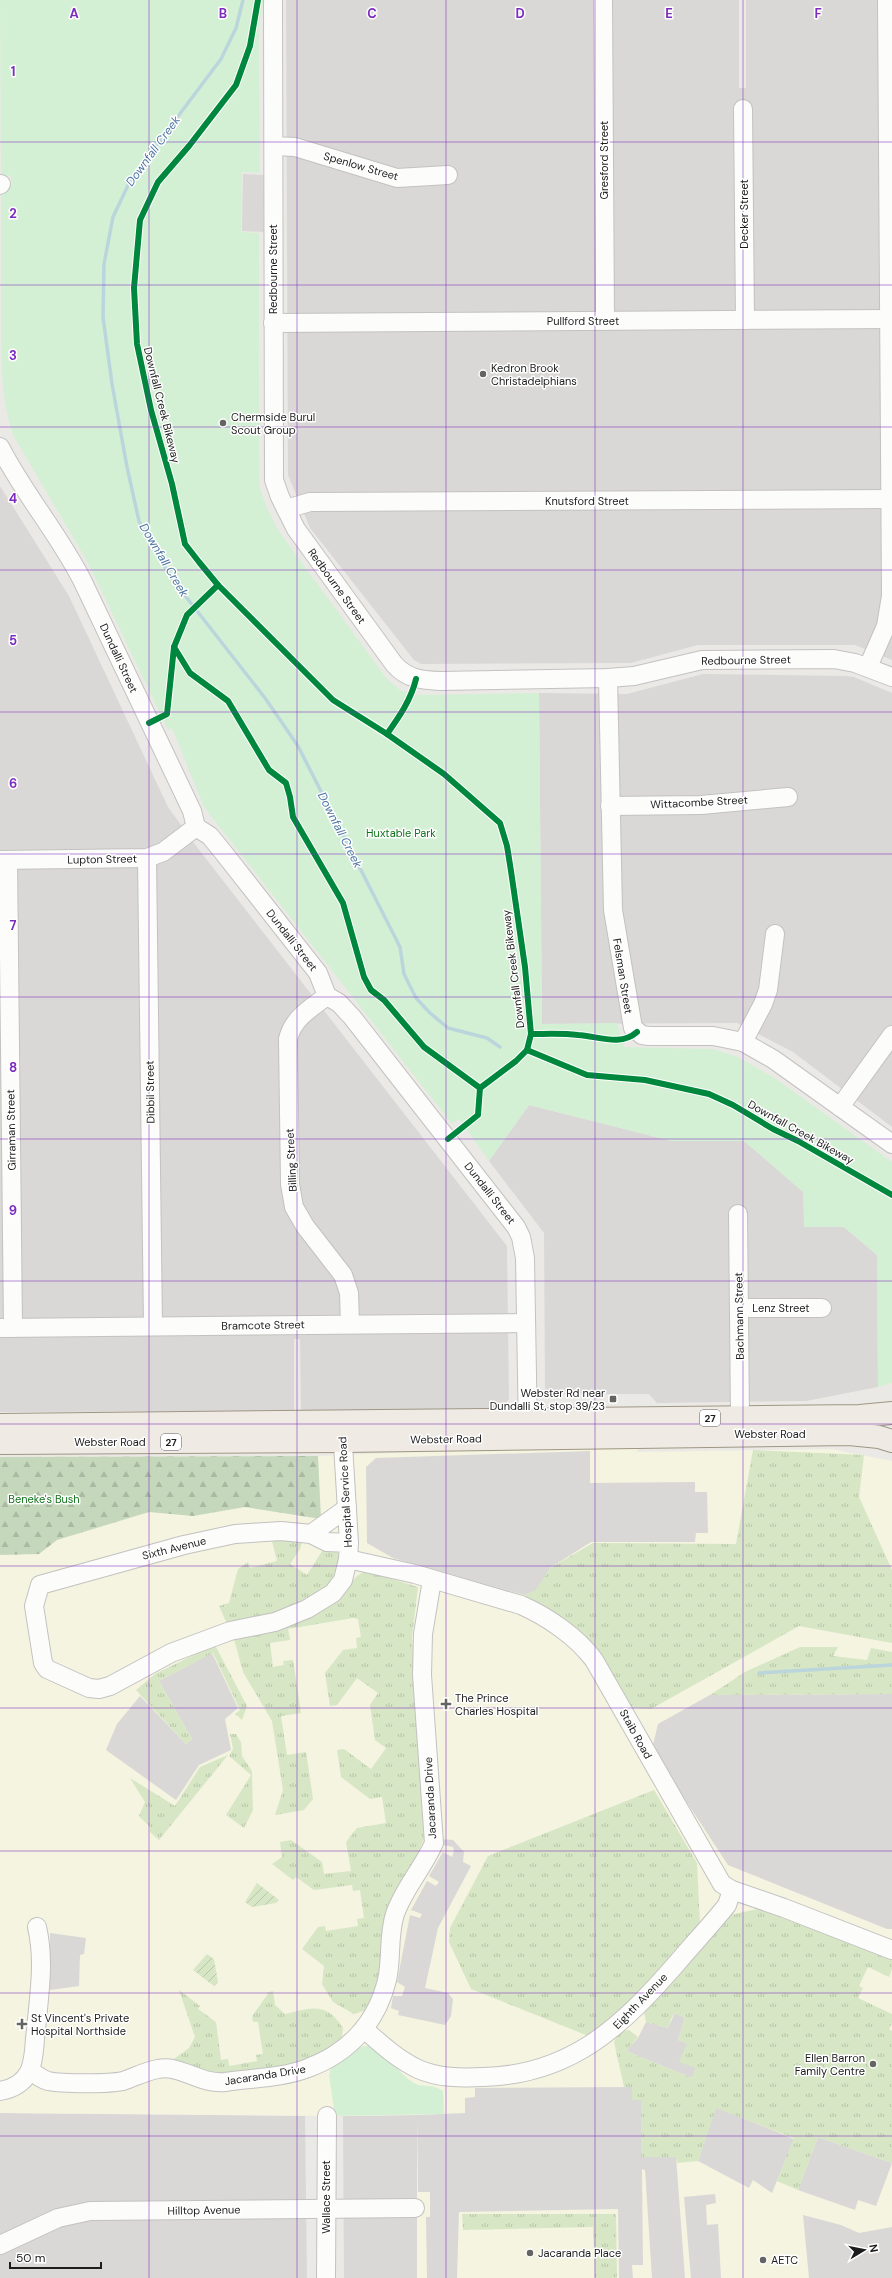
<svg xmlns="http://www.w3.org/2000/svg" width="892" height="2278" viewBox="0 0 892 2278" font-family="'DM Sans',sans-serif">
	<style>
		.residential { fill: #dad8d6 }
		.education { fill: #f4f4e0 }
		.religious { fill: #d9d8d6 }
		.grass { fill: url(#grass-tufts) }
		.forest { fill: url(#forest-firs) }
		.park { fill: #d4f0d4 }
		.garden { fill: url(#garden-furrows) }
		.lines { fill: none; stroke-linecap: round; stroke-linejoin: round }
		.stream { stroke: #bbd5dc; stroke-width: 3.5 }
		.minor-casing { stroke: #c3c2c1; stroke-width: 20 }
		.major-casing { stroke: #9f9684; stroke-width: 24 }
		.minor { stroke: #fcfcfb; stroke-width: 18 }
		.major { stroke: #efebe4; stroke-width: 22 }
		.cycleway-casing { stroke: #fff; stroke-width: 8 }
		.cycleway { stroke: #00873e; stroke-width: 6 }
		.grid { fill: none; stroke: #7b2cbf; stroke-width: 1; stroke-opacity: 0.55 }
		.poi-dot { fill: #646462; stroke: #fff; stroke-width: 1.5 }
		.labels { text-anchor: middle; stroke-width: 3; stroke-linejoin: round; paint-order: stroke }
		.shield { fill: #fff; stroke: #606060; stroke-width: 1 }
		.shield-label { font-size: 10px; font-weight: bold; fill: #1c1c1c }
		.street-label { font-size: 11px; fill: #1c1c1c; stroke: #fff }
		.poi-label { font-size: 11px; fill: #1c1c1c; stroke: #fff; text-anchor: start }
		.park-label { font-size: 11px; fill: #12731c; stroke: #fff }
		.water-label { font-size: 12px; font-style: italic; fill: #5079a5; stroke: #fff }
		.grid-label { font-size: 13px; text-anchor: middle; font-weight: bold; fill: #7b2cbf; stroke: #fff; stroke-width: 3; stroke-linejoin: round; paint-order: stroke }
	</style>
	<defs>
		<pattern id="grass-tufts" width="24" height="20" patternUnits="userSpaceOnUse"><rect width="24" height="20" fill="#d7e6c5"/><path d="M3 7l-1-3M5 7V3M7 7l1-3M15 17l-1-3M17 17v-4M19 17l1-3" fill="none" stroke="#b8c5a9"/></pattern>
		<pattern id="forest-firs" width="22" height="20" patternUnits="userSpaceOnUse"><rect width="22" height="20" fill="#c6d8bc"/><path d="M5 1l3.5 6h-7zM16 11l3.5 6h-7z" fill="#aab9a1"/></pattern>
		<pattern id="garden-furrows" width="10" height="10" patternUnits="userSpaceOnUse"><rect width="10" height="10" fill="#d7e6c5"/><path d="M-1 1l2-2M0 10L10 0M9 11l2-2" fill="none" stroke="#b8c5a9"/></pattern>
	</defs>
	<rect width="100%" height="100%" fill="#ebe9e5"/>
	<g class="residential">
		<polygon points="286,0 739,0 739,88 746,88 746,0 892,0 892,660 855,645 698,645 631,663 421,664 414,660 310,528 288,475"/>
		<polygon points="0,486 69,596 168,807 200,851 507,1246 509,1399 504,1405 496,1408 301,1411 300,1339 294,1339 294,1411 0,1412"/>
		<polygon points="703,674 845,676 854,677 892,693 892,1127 793,1052 737,1023 542,1024 539,693 627,694"/>
		<polygon points="529,1105 672,1141 744,1141 804,1192 804,1227 844,1227 877,1255 878,1387 806,1401 657,1403 649,1394 550,1394 545,1390 544,1233 489,1161"/>
		<polygon points="0,2113 305,2116 307,2278 0,2278"/>
		<polygon points="417,2115 417,2278 344,2278 343,2116"/>
	</g>
	<polygon class="education" points="639,1447 636,1452 831,1449 892,1461 892,2278 417,2278 417,2115 327,2116 0,2113 0,1457 318,1456 490,1449"/>
	<g class="religious">
		<polygon points="243,174 265,175 264,232 242,231"/>
		<polygon points="535,339 536,412 453,413 453,340"/>
		<polygon points="590,1451 590,1483 695,1482 695,1492 707,1492 708,1533 696,1533 695,1542 591,1542 550,1568 536,1591 524,1595 393,1558 367,1543 366,1467 376,1458"/>
		<polygon points="212,1653 238,1708 225,1719 231,1750 199,1765 176,1800 106,1750 117,1724 140,1696 186,1744 192,1739 159,1681"/>
		<polygon points="892,1694 892,1929 887,1929 728,1865 652,1749 658,1724 710,1695"/>
		<polygon points="439,1839 453,1840 464,1852 463,1862 471,1866 438,1928 425,1988 448,1993 453,1999 451,2016 445,2025 398,2015 399,2011 391,2008 393,1996 402,1996 405,1987 397,1982 410,1915 420,1918 422,1914 411,1910 427,1881 436,1886 439,1882 429,1876 443,1852 452,1857 454,1851 453,1847 439,1844"/>
		<polygon points="50,1933 86,1938 84,1954 80,1955 79,1986 50,1990"/>
		<polygon points="675,2013 685,2018 678,2040 687,2043 696,2068 692,2078 626,2051 638,2038 646,2022 668,2028"/>
		<polygon points="632,2087 641,2099 641,2157 676,2157 685,2278 652,2278 645,2170 642,2169 643,2265 632,2265 633,2278 619,2278 618,2209 459,2212 457,2278 427,2278 426,2217 430,2217 430,2192 418,2192 417,2115 465,2113 465,2098 475,2097 475,2088"/>
		<polygon points="716,2107 794,2139 772,2193 753,2180 749,2188 698,2161"/>
		<polygon points="818,2137 892,2163 876,2206 858,2200 855,2210 798,2190"/>
		<polygon points="715,2194 716,2203 706,2205 707,2225 718,2224 721,2278 691,2278 684,2197"/>
		<polygon points="803,2215 841,2225 859,2233 892,2227 892,2278 809,2278"/>
	</g>
	<g class="grass">
		<polygon points="753,1450 864,1455 859,1497 892,1570 892,1643 799,1626 651,1709 632,1708 588,1646 524,1595 536,1590 550,1568 593,1543 736,1544"/>
		<polygon points="271,1537 302,1542 300,1549 290,1564 307,1575 324,1548 332,1547 341,1556 332,1582 310,1597 272,1615 228,1626 219,1606 229,1603 238,1569 248,1562 250,1568 277,1561"/>
		<polygon points="365,1571 418,1587 412,1637 424,1839 384,1927 382,1972 367,2010 354,2014 333,2002 322,1984 324,1966 302,1949 318,1927 325,1926 326,1931 358,1926 357,1919 364,1918 360,1890 353,1891 352,1885 314,1890 296,1877 293,1880 272,1864 282,1857 280,1842 291,1840 322,1862 324,1874 351,1871 346,1842 357,1828 386,1823 382,1797 370,1799 341,1777 337,1750 344,1749 371,1769 386,1748 375,1740 370,1705 378,1693 357,1678 337,1705 330,1706 325,1673 343,1650 357,1648 356,1638 361,1637 358,1619 353,1618 288,1629 290,1640 270,1643 273,1667 284,1665 283,1661 293,1660 301,1713 281,1716 287,1755 306,1752 313,1799 304,1810 275,1815 283,1790 272,1721 243,1672 234,1639 341,1593 357,1576"/>
		<polygon points="210,1647 216,1647 247,1706 242,1720 235,1714 240,1710 213,1653 159,1681 192,1739 186,1744 136,1690 155,1674"/>
		<polygon points="800,1647 838,1647 833,1656 867,1660 871,1648 892,1652 892,1694 710,1695 745,1672"/>
		<polygon points="230,1734 236,1734 241,1742 242,1756 252,1771 253,1810 244,1828 226,1815 251,1775 229,1756 233,1749"/>
		<polygon points="228,1755 159,1840 150,1832 150,1827 139,1816 145,1802 130,1778 175,1806 200,1767"/>
		<polygon points="654,1790 697,1863 700,1925 620,2014 591,2037 471,1989 449,1942 450,1928 488,1856"/>
		<polygon points="757,1909 892,1958 892,1969 889,1977 868,1967 859,1986 863,1988 858,1998 892,2014 892,2023 889,2029 892,2031 892,2163 818,2137 798,2190 777,2181 794,2138 716,2108 698,2161 677,2163 676,2157 641,2157 641,2100 632,2100 632,2087 624,2087 614,2042 619,2032 629,2030 638,2037 626,2051 692,2078 696,2068 679,2062 687,2043 678,2040 685,2018 675,2013 671,2019 668,2028 646,2022 644,2012 726,1916"/>
		<path d="M 179,1990 L 200,2006 L 198,2009 L 216,2022 L 221,2060 L 228,2059 L 229,2066 L 257,2061 L 256,2055 L 263,2054 L 258,2022 L 253,2022 L 252,2016 L 268,1994 L 266,1993 L 273,1991 L 275,2005 L 285,2014 C 312,2008 326,2001 343,2028 L 341,2042 L 301,2065 L 217,2076 L 171,2061 L 189,2048 L 195,2037 Z"/>
		<polygon points="462,2214 616,2214 617,2278 595,2278 593,2227 463,2230"/>
	</g>
	<polygon class="forest" points="318,1456 321,1519 245,1507 193,1516 149,1512 57,1540 39,1554 0,1555 0,1457"/>
	<g class="park">
		<path d="M 0,0 L 264,0 L 259,25 L 260,173 L 242,172 L 241,232 L 259,233 L 259,485 L 266,506 L 278,530 L 387,679 L 400,690 L 417,695 L 539,693 L 542,1024 L 617,1023 L 624,1047 L 713,1049 L 738,1057 L 776,1079 L 892,1162 L 892,1383 L 878,1387 L 877,1255 L 844,1227 L 804,1227 L 803,1192 L 744,1141 L 672,1141 L 529,1105 L 489,1161 L 459,1119 L 452,1124 L 204,807 L 172,728 L 168,730 L 88,563 L 13,435 C 0,396 1,354 1,314 C 1,274 1,234 1,194 L 5,187 L 12,184 L 10,175 L 1,177 Z"/>
		<path d="M 372,2045 C 388,2056 398,2073 414,2083 C 423,2088 431,2083 443,2091 L 444,2114 L 335,2116 L 329,2075 L 332,2066 L 360,2047 Z"/>
	</g>
	<g class="garden">
		<polygon points="257,1883 279,1900 276,1903 252,1907 245,1902"/>
		<polygon points="207,1954 214,1959 218,1982 214,1986 193,1970"/>
	</g>
	<g class="lines">
		<g class="stream">
			<polyline points="243,0 236,28 221,59 131,179 113,217 104,264 103,317 112,384 127,467 139,521 154,550 176,584 265,698 298,746 400,947 404,974 416,998 430,1013 448,1028 487,1038 500,1047"/>
			<polyline points="759,1673 892,1665"/>
		</g>
		<g class="minor-casing">
			<g id="minor">
				<path d="M 273,0 L 274,480 L 280,497 L 296,529 L 394,664 C 407,679 421,680 440,681 L 608,678 L 634,676 L 702,660 L 834,659 L 855,663 L 892,677"/>
				<polyline points="603,0 605,321"/>
				<polyline points="743,109 745,320"/>
				<polyline points="274,146 295,147 397,178 448,175"/>
				<polyline points="0,185 1,184"/>
				<polyline points="273,323 892,319"/>
				<path d="M 0,447 C 24,494 58,533 82,580 L 192,811 L 196,827 L 210,836 L 223,852 L 318,973 L 327,996 L 339,1003 L 352,1017 L 516,1227 L 521,1237 L 525,1258 L 528,1434"/>
				<polyline points="286,509 310,502 890,499"/>
				<polyline points="868,667 886,626 891,596 887,0"/>
				<polyline points="608,678 613,910 633,1028 642,1035 649,1036 713,1036 743,1042 773,1059 892,1144"/>
				<polyline points="610,806 701,805 788,797"/>
				<polyline points="147,858 153,1326"/>
				<polyline points="0,860 147,858 163,852 196,827"/>
				<polyline points="8,860 13,1328"/>
				<path d="M 327,996 C 311,1008 293,1018 288,1039 L 290,1184 L 294,1207 L 305,1226 L 343,1275 L 349,1293 L 350,1324"/>
				<polyline points="743,1042 763,1004 768,990 775,934"/>
				<polyline points="840,1107 892,1035"/>
				<polyline points="738,1214 740,1418"/>
				<polyline points="739,1308 822,1308"/>
				<polyline points="0,1328 526,1323"/>
				<polyline points="342,1428 349,1543 348,1559 343,1580 333,1593 307,1609 275,1622 230,1631 171,1653 110,1686 99,1689 89,1688 47,1669 43,1663 34,1606 40,1585 184,1545 235,1534 281,1531 311,1534 327,1542 349,1543"/>
				<polyline points="311,1534 347,1508"/>
				<path d="M 348,1559 L 415,1574 L 521,1605 C 548,1617 577,1637 594,1660 L 722,1884 L 732,1890 L 784,1908 L 892,1950"/>
				<path d="M 364,2029 C 381,2044 397,2059 418,2069 C 438,2078 461,2078 483,2077 C 572,2075 623,2025 677,1963 C 694,1943 711,1925 727,1905 L 732,1890"/>
				<path d="M 30,2070 C 36,2075 41,2079 48,2081 C 62,2084 110,2084 123,2081 C 135,2077 146,2071 158,2069 C 180,2064 200,2085 225,2082 C 251,2078 283,2078 308,2068 C 349,2053 377,2022 387,1980 C 392,1959 388,1935 395,1914 C 404,1888 423,1868 434,1843 L 422,1675 L 423,1634 L 432,1580"/>
				<path d="M 0,2091 C 12,2089 23,2083 29,2072 C 35,2060 34,2043 36,2030 C 39,1995 45,1961 37,1927"/>
				<polyline points="0,2245 58,2218 90,2211 415,2208"/>
				<polyline points="326,2278 327,2116"/>
			</g>
		</g>
		<g class="major-casing">
			<g id="major">
				<polyline points="0,1425 860,1416 892,1413"/>
				<polyline points="0,1443 343,1441 849,1434 879,1437 892,1441"/>
			</g>
		</g>
		<use href="#minor" class="minor"/>
		<use href="#major" class="major"/>
		<g class="cycleway-casing">
			<g id="cycleway">
				<polyline points="258,0 250,46 236,85 189,146 158,182 140,220 134,288 137,344 151,410 172,484 185,544 199,562 218,585 333,700 387,734 444,774 500,823 507,846 511,871 525,967 531,1034 527,1050 516,1061 480,1088 478,1115 448,1139"/>
				<polyline points="174,647 190,673 228,701 269,770 286,783 290,797 293,817 343,903 364,977 371,990 384,1000 424,1047 480,1088"/>
				<polyline points="149,723 167,714 174,647 187,615 218,585"/>
				<path d="M 387,734 C 399,717 411,700 416,679"/>
				<path d="M 531,1034 C 546,1034 562,1033 578,1035 C 598,1036 620,1047 637,1032"/>
				<polyline points="527,1050 587,1075 645,1080 709,1094 733,1105 773,1129 798,1141 892,1195"/>
			</g>
		</g>
		<use href="#cycleway" class="cycleway"/>
	</g>
	<path class="grid" d="M 149,0 L 149,2278M 297,0 L 297,2278M 446,0 L 446,2278M 595,0 L 595,2278M 743,0 L 743,2278M 0,142 L 892,142M 0,285 L 892,285M 0,427 L 892,427M 0,570 L 892,570M 0,712 L 892,712M 0,854 L 892,854M 0,997 L 892,997M 0,1139 L 892,1139M 0,1281 L 892,1281M 0,1424 L 892,1424M 0,1566 L 892,1566M 0,1708 L 892,1708M 0,1851 L 892,1851M 0,1993 L 892,1993M 0,2136 L 892,2136"/>
	<g class="poi-dot">
		<circle cx="483" cy="374" r="4"/>
		<circle cx="223" cy="423" r="4"/>
		<rect x="609" y="1395" width="8" height="8" rx="2"/>
		<path d="M444 1698h4v4h4v4h-4v4h-4v-4h-4v-4h4z"/>
		<path d="M20 2018h4v4h4v4h-4v4h-4v-4h-4v-4h4z"/>
		<circle cx="873" cy="2064" r="4"/>
		<circle cx="530" cy="2253" r="4"/>
		<circle cx="763" cy="2260" r="4"/>
	</g>
	<g class="labels">
		<g class="shield">
			<rect x="700" y="1410" width="20" height="16" rx="3"/>
			<rect x="161" y="1434" width="20" height="16" rx="3"/>
		</g>
		<g class="shield-label">
			<text x="710" y="1422">27</text>
			<text x="171" y="1446">27</text>
		</g>
		<g class="street-label">
			<text transform="translate(604 160) rotate(-90)" y="4">Gresford Street</text>
			<text transform="translate(361 166) rotate(16)" y="4">Spenlow Street</text>
			<text transform="translate(744 214) rotate(-90)" y="4">Decker Street</text>
			<text transform="translate(273 269) rotate(-90)" y="4">Redbourne Street</text>
			<text x="583" y="325">Pullford Street</text>
			<text transform="translate(162 405) rotate(76)" y="4">Downfall Creek Bikeway</text>
			<text x="587" y="505">Knutsford Street</text>
			<text transform="translate(337 586) rotate(54)" y="4">Redbourne Street</text>
			<text transform="translate(119 658) rotate(65)" y="4">Dundalli Street</text>
			<text transform="translate(746 660) rotate(-1)" y="4">Redbourne Street</text>
			<text transform="translate(699 802) rotate(-3)" y="4">Wittacombe Street</text>
			<text transform="translate(102 859) rotate(-1)" y="4">Lupton Street</text>
			<text transform="translate(292 940) rotate(52)" y="4">Dundalli Street</text>
			<text transform="translate(513 969) rotate(-97)" y="4">Downfall Creek Bikeway</text>
			<text transform="translate(623 976) rotate(81)" y="4">Felsman Street</text>
			<text transform="translate(150 1092) rotate(-91)" y="4">Dibbil Street</text>
			<text transform="translate(11 1130) rotate(-91)" y="4">Girraman Street</text>
			<text transform="translate(801 1132) rotate(29)" y="4">Downfall Creek Bikeway</text>
			<text transform="translate(291 1160) rotate(-93)" y="4">Billing Street</text>
			<text transform="translate(490 1193) rotate(52)" y="4">Dundalli Street</text>
			<text x="781" y="1312">Lenz Street</text>
			<text transform="translate(739 1316) rotate(-91)" y="4">Bachmann Street</text>
			<text transform="translate(263 1325) rotate(-1)" y="4">Bramcote Street</text>
			<text x="770" y="1438">Webster Road</text>
			<text transform="translate(446 1439) rotate(-1)" y="4">Webster Road</text>
			<text x="110" y="1446">Webster Road</text>
			<text transform="translate(345 1492) rotate(-93)" y="4">Hospital Service Road</text>
			<text transform="translate(174 1548) rotate(-14)" y="4">Sixth Avenue</text>
			<text transform="translate(636 1734) rotate(61)" y="4">Staib Road</text>
			<text transform="translate(430 1798) rotate(-93)" y="4">Jacaranda Drive</text>
			<text transform="translate(640 2001) rotate(-46)" y="4">Eighth Avenue</text>
			<text transform="translate(265 2075) rotate(-9)" y="4">Jacaranda Drive</text>
			<text transform="translate(326 2197) rotate(-90)" y="4">Wallace Street</text>
			<text transform="translate(204 2210) rotate(-1)" y="4">Hilltop Avenue</text>
		</g>
		<g class="poi-label">
			<text x="491" y="372">Kedron Brook<tspan x="491" dy="13">Christadelphians</tspan></text>
			<text x="231" y="421">Chermside Burul<tspan x="231" dy="13">Scout Group</tspan></text>
			<text x="605" y="1397" text-anchor="end">Webster Rd near<tspan x="605" dy="13">Dundalli St, stop 39/23</tspan></text>
			<text x="455" y="1702">The Prince<tspan x="455" dy="13">Charles Hospital</tspan></text>
			<text x="31" y="2022">St Vincent's Private<tspan x="31" dy="13">Hospital Northside</tspan></text>
			<text x="865" y="2062" text-anchor="end">Ellen Barron<tspan x="865" dy="13">Family Centre</tspan></text>
			<text x="538" y="2257">Jacaranda Place</text>
			<text x="771" y="2264">AETC</text>
		</g>
		<g class="park-label">
			<text x="401" y="837">Huxtable Park</text>
			<text x="44" y="1503">Beneke's Bush</text>
		</g>
		<g class="water-label">
			<text transform="translate(153 151) rotate(-54)" y="4">Downfall Creek</text>
			<text transform="translate(164 560) rotate(59)" y="4">Downfall Creek</text>
			<text transform="translate(340 830) rotate(63)" y="4">Downfall Creek</text>
		</g>
	</g>
	<g class="grid-label">
		<text x="74" y="18">A</text>
		<text x="223" y="18">B</text>
		<text x="372" y="18">C</text>
		<text x="520" y="18">D</text>
		<text x="669" y="18">E</text>
		<text x="818" y="18">F</text>
		<text x="13" y="76">1</text>
		<text x="13" y="218">2</text>
		<text x="13" y="360">3</text>
		<text x="13" y="503">4</text>
		<text x="13" y="645">5</text>
		<text x="13" y="788">6</text>
		<text x="13" y="930">7</text>
		<text x="13" y="1072">8</text>
		<text x="13" y="1215">9</text>
	</g>
	<g transform="translate(864 2250) rotate(80)" stroke="#ffffff" stroke-width="3" paint-order="stroke">
	<path d="M0-3L7 15L0 10L-7 15Z" fill="#1c1c1c"/>
	<text y="-6" font-size="11" font-weight="bold" text-anchor="middle" fill="#1c1c1c">N</text>
	</g>
	<path d="M10 2262v6h91v-6" fill="none" stroke="#1c1c1c" stroke-width="2"/>
	<text x="16" y="2262" font-size="12" fill="#1c1c1c" stroke="#ffffff" stroke-width="3" paint-order="stroke">50 m</text>
</svg>
